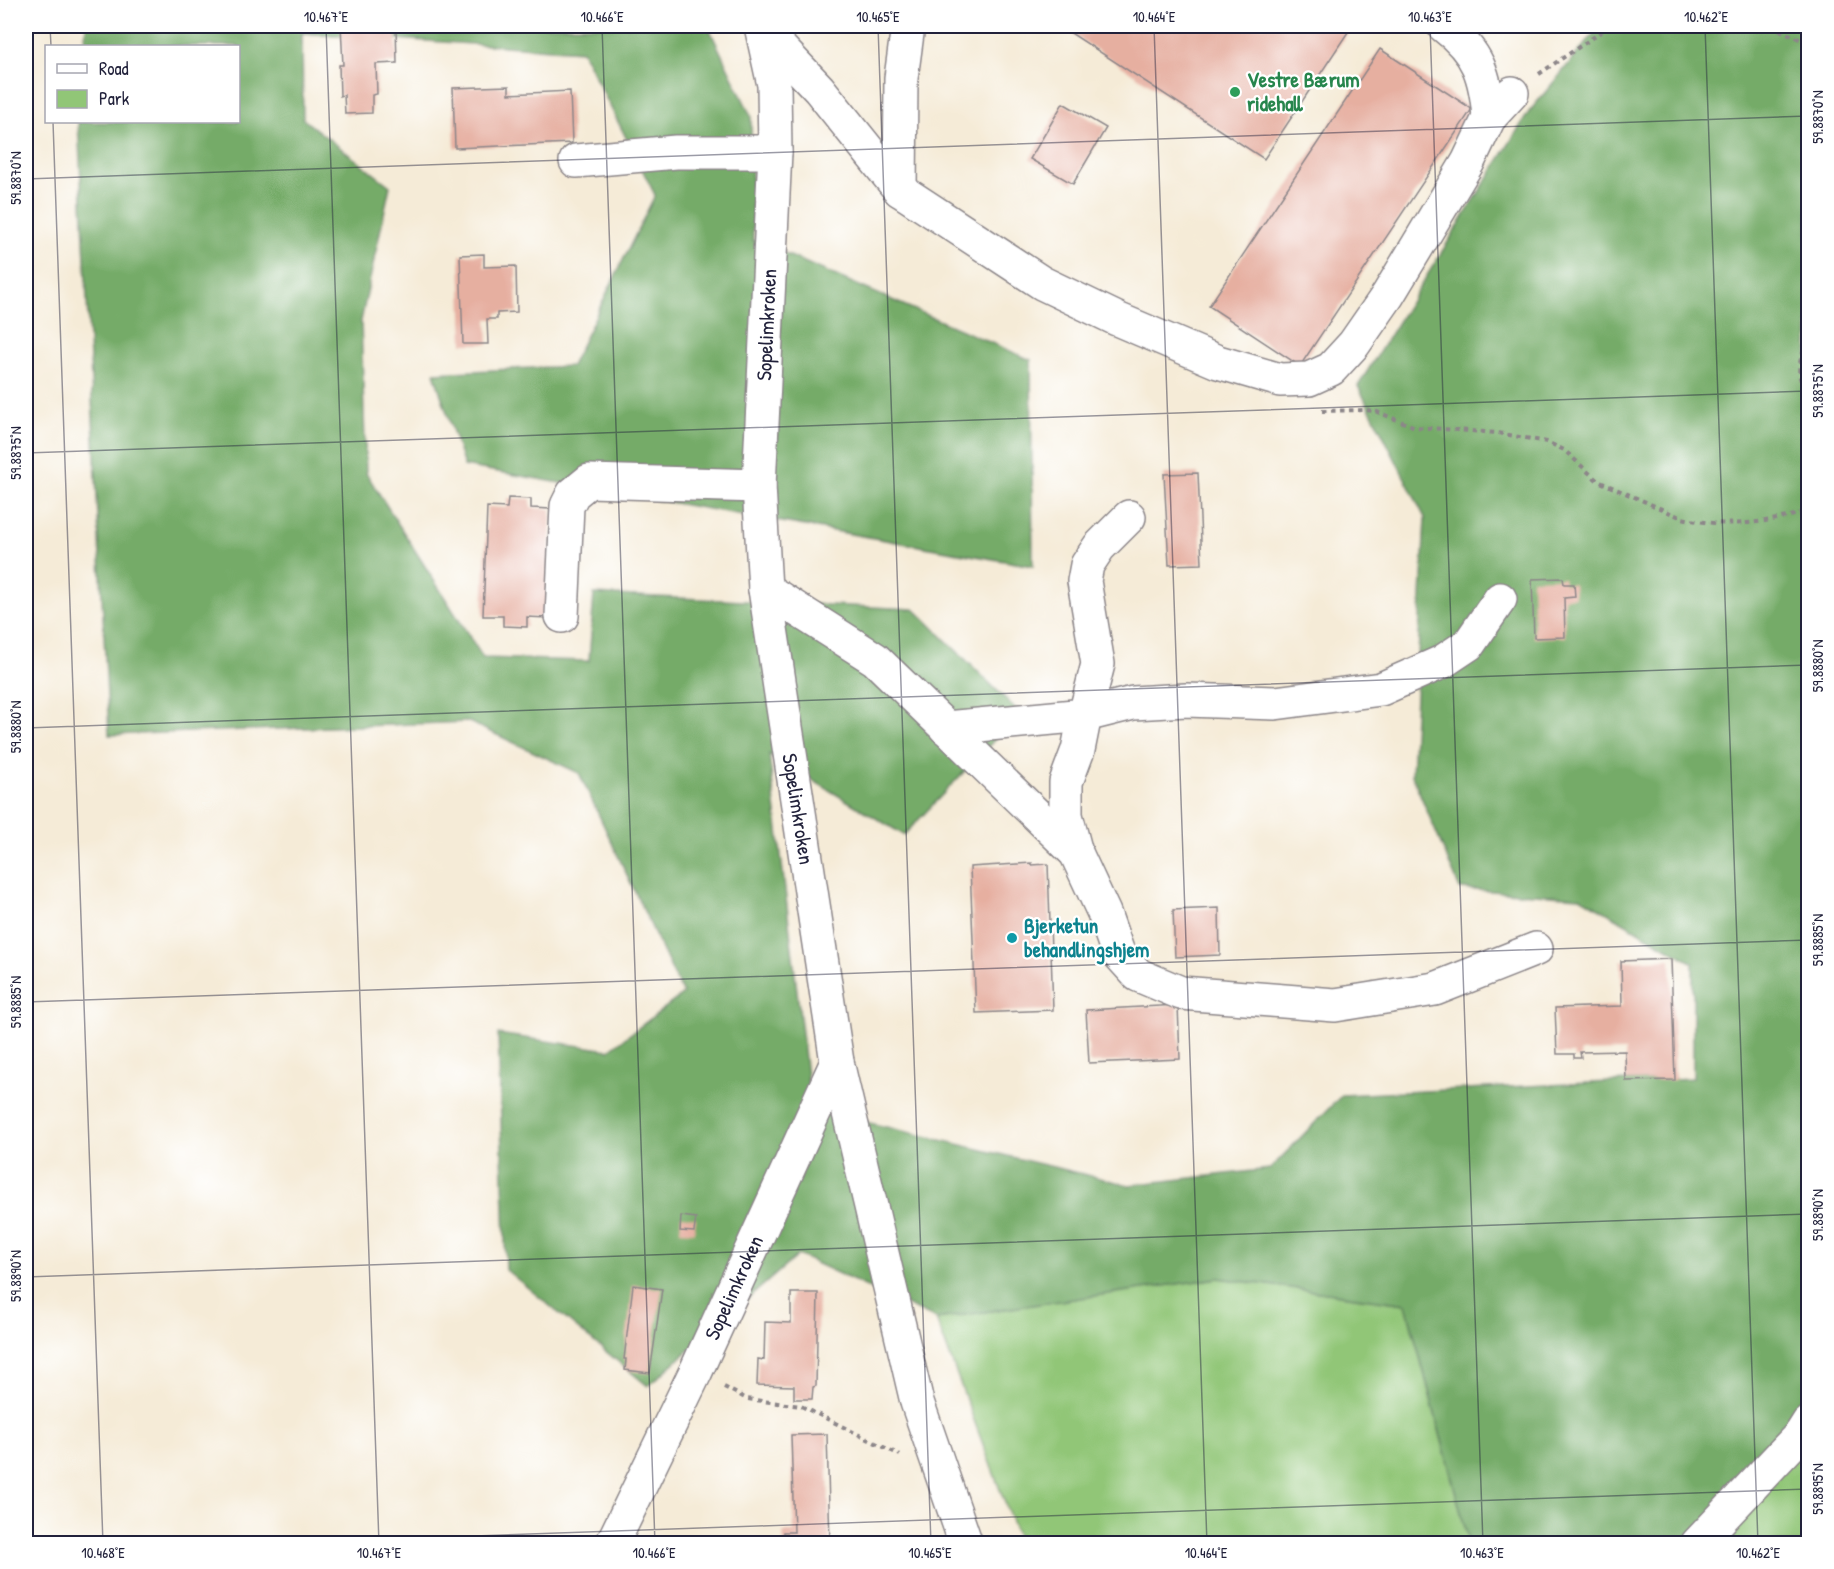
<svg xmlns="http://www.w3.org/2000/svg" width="1834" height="1569" viewBox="0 0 1834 1569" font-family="'Patrick Hand',sans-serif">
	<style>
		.green { fill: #91c677; stroke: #5a7459; stroke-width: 1.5 }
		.forest { fill: #74ab68; stroke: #4b6652; stroke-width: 1.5 }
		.building { fill: #e6afa0 }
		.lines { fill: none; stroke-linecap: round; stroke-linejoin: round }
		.minor-casing { stroke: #8c8689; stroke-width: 36 }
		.path { stroke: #8c8689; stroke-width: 4; stroke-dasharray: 4.5 4.5; stroke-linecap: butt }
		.minor { stroke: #fff; stroke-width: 33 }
		.ticks { fill: none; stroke: #22223b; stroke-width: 1.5; stroke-opacity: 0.45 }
		.leisure-dot { fill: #2e9e5b; stroke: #fff; stroke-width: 2 }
		.culture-dot { fill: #0f9aa8; stroke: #fff; stroke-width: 2 }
		.labels { text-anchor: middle; stroke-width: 4.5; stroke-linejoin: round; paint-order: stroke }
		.leisure-label { font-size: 21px; font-weight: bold; fill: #27864d; stroke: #fff; text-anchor: start }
		.street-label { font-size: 21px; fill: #22223b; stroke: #fff }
		.culture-label { font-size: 21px; font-weight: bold; fill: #0d838f; stroke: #fff; text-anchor: start }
		.neatline { fill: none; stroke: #22223b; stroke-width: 2 }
		.ticks-label { font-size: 15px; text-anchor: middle; fill: #22223b }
	</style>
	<rect width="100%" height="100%" fill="#fff"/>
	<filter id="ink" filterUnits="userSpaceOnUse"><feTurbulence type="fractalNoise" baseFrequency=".0167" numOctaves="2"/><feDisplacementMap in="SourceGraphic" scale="12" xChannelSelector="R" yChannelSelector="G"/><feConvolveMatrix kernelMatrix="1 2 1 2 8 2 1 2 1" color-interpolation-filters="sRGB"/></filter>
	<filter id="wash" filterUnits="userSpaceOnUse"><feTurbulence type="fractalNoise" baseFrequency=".008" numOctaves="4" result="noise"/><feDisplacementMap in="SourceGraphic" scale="24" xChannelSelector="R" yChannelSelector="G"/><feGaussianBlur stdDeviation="1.35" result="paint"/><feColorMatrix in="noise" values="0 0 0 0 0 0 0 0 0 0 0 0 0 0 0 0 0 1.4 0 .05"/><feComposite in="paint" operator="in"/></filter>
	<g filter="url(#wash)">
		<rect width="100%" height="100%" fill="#f5ebd7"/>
		<g class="green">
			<polygon points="1218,1278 1406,1304 1469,1543 1020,1543 936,1319"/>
			<polygon points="1808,1444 1808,1543 1710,1543"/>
		</g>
		<polygon class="forest" points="86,26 708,26 751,116 753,240 1031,360 1033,566 464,466 434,373 571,366 655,195 582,51 302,33 303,119 390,186 361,321 366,473 483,658 589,661 594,594 914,609 1020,713 904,835 769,754 811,1109 1129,1185 1270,1169 1342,1095 1693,1078 1693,963 1580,897 1460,889 1412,775 1425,518 1358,386 1529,112 1600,26 1808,26 1808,1444 1710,1543 1469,1543 1406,1304 1218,1278 936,1319 798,1255 648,1386 506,1270 498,1034 609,1050 683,994 579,773 469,722 109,735 78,122 238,122 238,46 84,46"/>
		<g id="blocks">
			<g class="building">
				<polygon points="341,26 396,26 397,63 376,64 377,94 372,95 372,113 345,114 344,95 340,96 339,65 343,65"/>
				<polygon points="1060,26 1352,26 1264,159"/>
				<polygon points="1380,49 1472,109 1300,366 1209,306"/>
				<polygon points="509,86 509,94 570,91 572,143 455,148 453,88"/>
				<polygon points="1063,103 1106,128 1073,184 1030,159"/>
				<polygon points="484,254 484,267 516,266 517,312 497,313 497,319 487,319 488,344 463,344 460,255"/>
				<polygon points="1198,473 1202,564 1169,565 1164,474"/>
				<polygon points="508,498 531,499 531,508 551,509 548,618 527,617 527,627 503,626 503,616 483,616 487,507 507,508"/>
				<polygon points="1563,578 1564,584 1574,584 1575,597 1564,598 1565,637 1534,638 1532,579"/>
				<polygon points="1032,863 1032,865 1048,864 1053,1010 976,1013 970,867"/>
				<polygon points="1219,908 1220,955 1175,957 1173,910"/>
				<polygon points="1671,959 1675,1080 1626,1081 1625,1051 1580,1052 1581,1058 1574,1058 1574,1054 1557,1054 1555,1008 1622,1006 1621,961"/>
				<polygon points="1178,1005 1180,1059 1089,1063 1086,1010"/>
				<polygon points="681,1216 696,1218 694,1232 680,1231"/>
				<polygon points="633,1285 662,1289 650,1373 625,1370 626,1359 624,1359"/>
				<polygon points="791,1293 818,1293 816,1386 813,1387 812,1399 794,1399 794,1386 757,1385 758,1359 764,1360 765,1322 791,1323"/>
				<polygon points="827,1434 830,1544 784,1544 783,1532 794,1532 791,1435"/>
			</g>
		</g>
	</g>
	<g filter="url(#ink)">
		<use href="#blocks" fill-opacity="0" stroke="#8c8689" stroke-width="1.5"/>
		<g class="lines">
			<g class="minor-casing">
				<g id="minor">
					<path d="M 1444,26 C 1478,52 1486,76 1489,118"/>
					<polyline points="763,30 819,89 900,190 1042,283 1117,319 1218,362 1280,380 1309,379 1331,369 1354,344 1388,295 1468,162 1489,118 1512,93"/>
					<polyline points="576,161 676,152 775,152"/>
					<polyline points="900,190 901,78 908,26"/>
					<polyline points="765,589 875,659 1076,853 1104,913 1118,953 1138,975 1181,993 1335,1005 1435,989 1536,949"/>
					<polyline points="562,616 567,506 573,494 589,481 759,486"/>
					<polyline points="946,728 1085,715 1098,664 1084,581 1087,565 1099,547 1129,517"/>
					<polyline points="1076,853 1066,815 1066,782 1078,750 1085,715 1133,703 1186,700 1275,703 1381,689 1442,662 1469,644 1500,599"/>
					<polyline points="837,1062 917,1402 966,1544"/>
					<path id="s1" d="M 612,1544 L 696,1371 L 837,1062 L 765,589 L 759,486 L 775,152 L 774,85 L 761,26"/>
					<polyline points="1697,1544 1801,1434 1808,1423"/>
				</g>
			</g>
			<g class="path">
				<polyline points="1771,26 1808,43"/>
				<polyline points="1539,74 1610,26"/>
				<path d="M 1808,342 C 1799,359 1794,376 1808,393"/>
				<path d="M 1322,411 L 1365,410 L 1375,411 L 1415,427 L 1498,433 L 1547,442 L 1564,450 L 1598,481 L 1682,518 C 1724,528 1767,524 1808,511"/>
				<polyline points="724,1387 747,1399 801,1406 900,1455"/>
			</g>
			<use href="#minor" class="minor"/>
		</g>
	</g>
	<path class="ticks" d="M 50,26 L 51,46M 326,26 L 379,1544M 602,26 L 655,1544M 878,26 L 931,1544M 1154,26 L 1207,1544M 1430,26 L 1483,1544M 1705,26 L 1758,1544M 53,122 L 103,1544M 26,179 L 1808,116M 26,453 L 1808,391M 26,728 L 1808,665M 26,1002 L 1808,940M 26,1277 L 1808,1214M 249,1544 L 1808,1489"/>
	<circle class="leisure-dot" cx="1235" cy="92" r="6"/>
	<circle class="culture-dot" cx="1012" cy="938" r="6"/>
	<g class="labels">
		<g class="leisure-label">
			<text x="1247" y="87">Vestre Bærum<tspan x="1247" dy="24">ridehall</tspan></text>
		</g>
		<g class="street-label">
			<text dy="7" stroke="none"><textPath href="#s1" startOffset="1275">Sopelimkroken</textPath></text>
			<text transform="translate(798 809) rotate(81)" y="7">Sopelimkroken</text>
			<text dy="7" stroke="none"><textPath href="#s1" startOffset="284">Sopelimkroken</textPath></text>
		</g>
		<g class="culture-label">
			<text x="1024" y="933">Bjerketun<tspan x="1024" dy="24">behandlingshjem</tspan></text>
		</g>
	</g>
	<rect width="1834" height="1569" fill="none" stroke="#fff" stroke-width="66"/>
	<rect x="45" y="45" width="195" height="78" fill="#ffffff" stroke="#a7a7b1" stroke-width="1.5"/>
	<rect x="57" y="64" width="30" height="9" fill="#ffffff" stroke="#a7a7b1" stroke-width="1.5"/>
	<text x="99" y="75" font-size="18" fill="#22223b">Road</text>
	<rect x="57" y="90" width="30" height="18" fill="#91c677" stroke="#a7a7b1" stroke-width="1.5"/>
	<text x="99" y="105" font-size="18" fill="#22223b">Park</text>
	<rect x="33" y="33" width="1768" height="1503" class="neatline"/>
	<g class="ticks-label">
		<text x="326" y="22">10.467°E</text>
		<text x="602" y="22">10.466°E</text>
		<text x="878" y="22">10.465°E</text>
		<text x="1154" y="22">10.464°E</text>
		<text x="1430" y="22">10.463°E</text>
		<text x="1706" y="22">10.462°E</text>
		<text transform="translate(1818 117) rotate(-90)" y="5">59.8870°N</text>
		<text transform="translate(16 178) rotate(-90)" y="5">59.8870°N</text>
		<text transform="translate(1818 391) rotate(-90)" y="5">59.8875°N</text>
		<text transform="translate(16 453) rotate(-90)" y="5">59.8875°N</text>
		<text transform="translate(1818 666) rotate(-90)" y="5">59.8880°N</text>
		<text transform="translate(16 727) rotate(-90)" y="5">59.8880°N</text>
		<text transform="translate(1818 940) rotate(-90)" y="5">59.8885°N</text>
		<text transform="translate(16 1002) rotate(-90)" y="5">59.8885°N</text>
		<text transform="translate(1818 1215) rotate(-90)" y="5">59.8890°N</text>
		<text transform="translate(16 1276) rotate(-90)" y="5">59.8890°N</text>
		<text transform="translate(1818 1489) rotate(-90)" y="5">59.8895°N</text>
		<text x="103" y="1558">10.468°E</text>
		<text x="379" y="1558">10.467°E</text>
		<text x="654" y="1558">10.466°E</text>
		<text x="930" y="1558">10.465°E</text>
		<text x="1206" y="1558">10.464°E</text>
		<text x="1482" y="1558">10.463°E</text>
		<text x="1758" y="1558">10.462°E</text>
	</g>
</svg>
